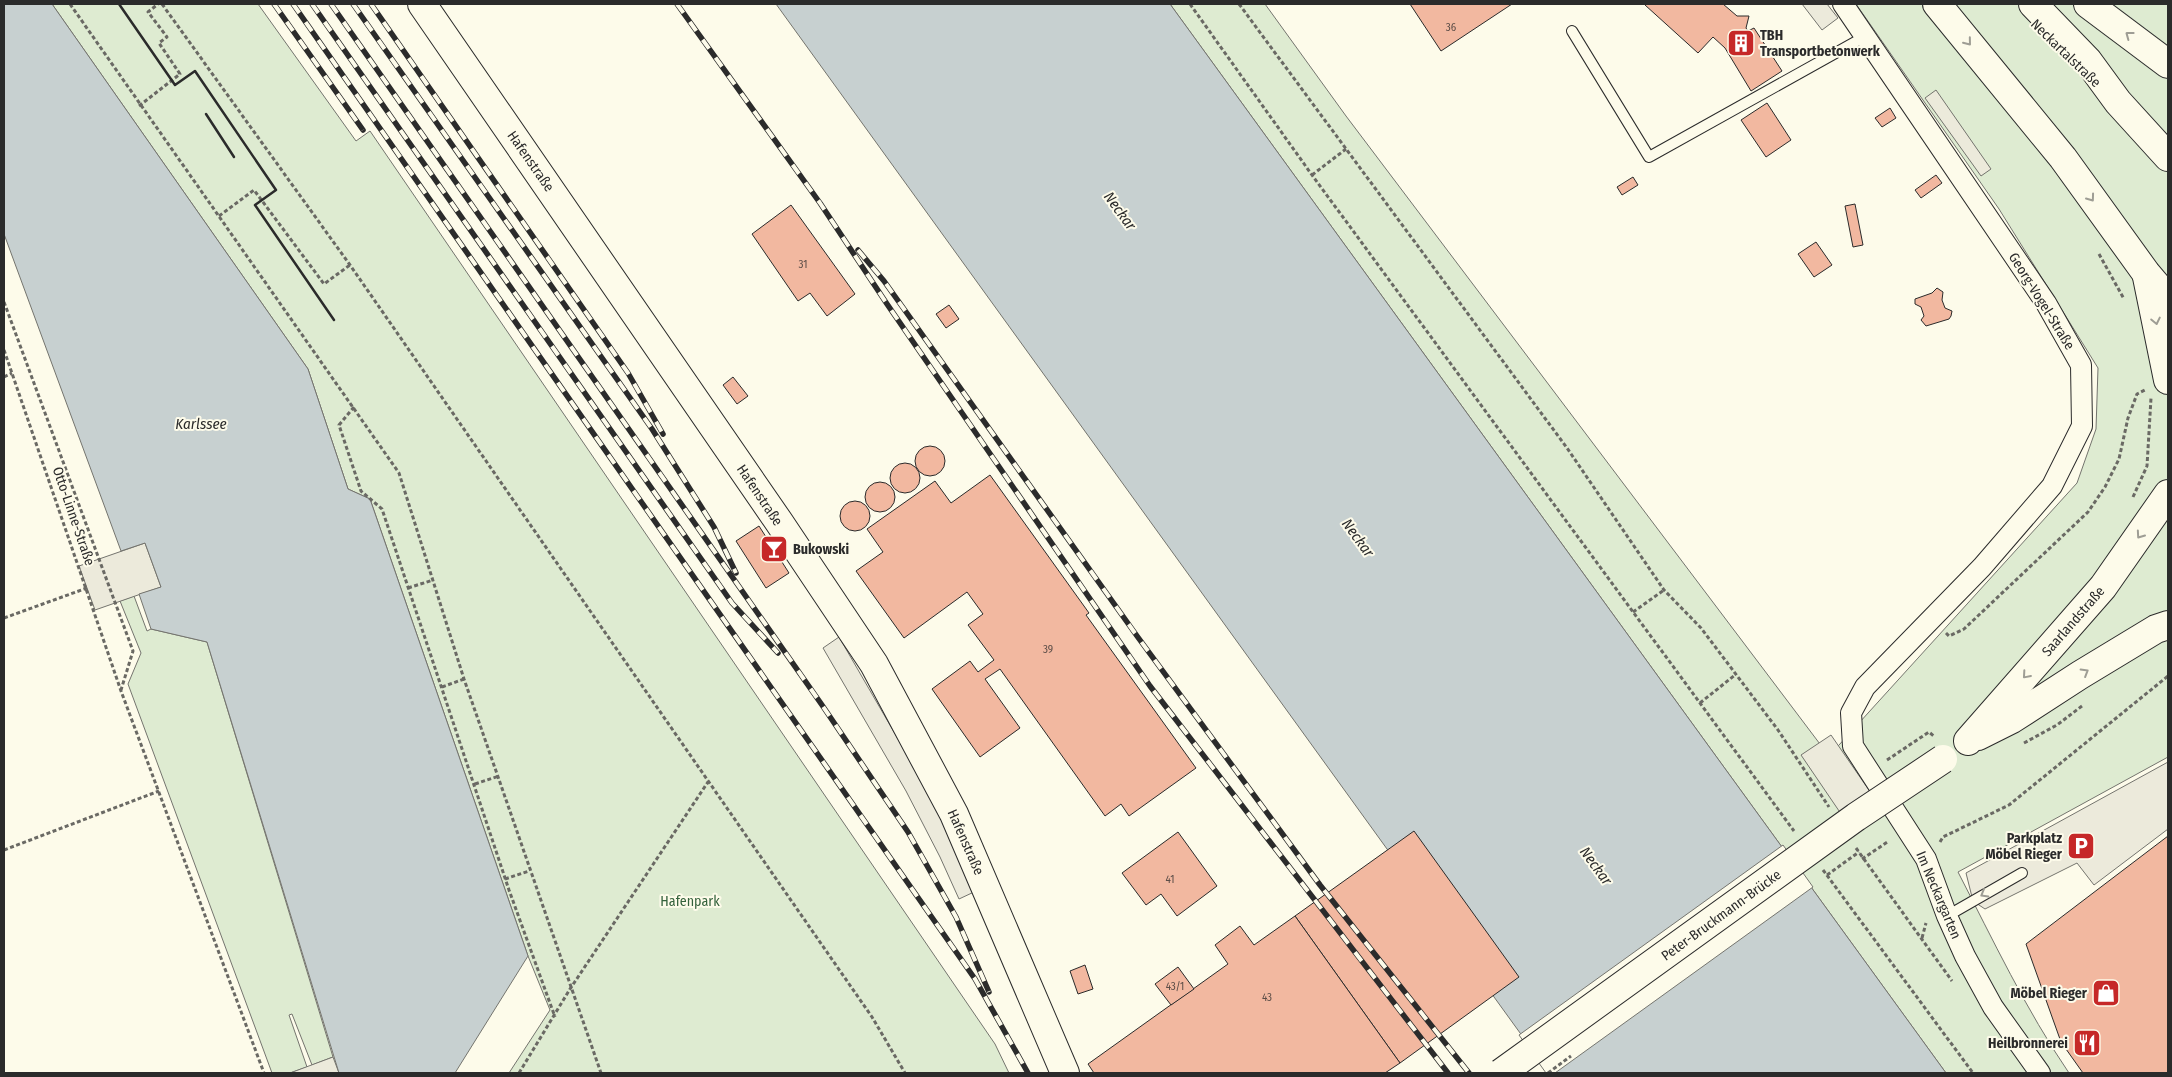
<svg xmlns="http://www.w3.org/2000/svg" width="2172" height="1077" viewBox="0 0 2172 1077" font-family="'Fira Sans Condensed',sans-serif">
	<style>
		.green { fill: #deebd1; stroke: #74746e }
		.parking { fill: #eceadb; stroke: #74746e }
		.water { fill: #c7d0d0; stroke: #74746e }
		.pier { fill: #fdfbea; stroke: #74746e }
		.building { fill: #f2b8a0; stroke: #2b2b2b }
		.lines { fill: none; stroke-linecap: round; stroke-linejoin: round }
		.service-casing { stroke: #2b2b2b; stroke-width: 12 }
		.minor-casing { stroke: #2b2b2b; stroke-width: 22 }
		.secondary-casing { stroke: #2b2b2b; stroke-width: 30 }
		.primary-casing { stroke: #2b2b2b; stroke-width: 30 }
		.path { stroke: #6a6964; stroke-width: 3; stroke-dasharray: 4 2.5; stroke-linecap: butt }
		.service { stroke: #fdfbea; stroke-width: 10 }
		.minor { stroke: #fdfbea; stroke-width: 20 }
		.secondary { stroke: #fdfbea; stroke-width: 28 }
		.primary { stroke: #fdfbea; stroke-width: 28 }
		.rail-casing { stroke: #2b2b2b; stroke-width: 5.5 }
		.rail { stroke: #fdfbea; stroke-width: 4; stroke-dasharray: 11; stroke-linecap: butt }
		.primary-bridge-casing { stroke: #2b2b2b; stroke-width: 30; stroke-linecap: butt }
		.path-bridge { stroke: #6a6964; stroke-width: 3; stroke-dasharray: 4 2.5; stroke-linecap: butt }
		.primary-bridge { stroke: #fdfbea; stroke-width: 28 }
		.wall { stroke: #2b2b2b; stroke-width: 2.5 }
		.oneway { stroke: #9e9d94 }
		.labels { text-anchor: middle; stroke-width: 4; stroke-linejoin: round; paint-order: stroke }
		.number-label { font-size: 11px; fill: #5d4e48 }
		.poi-label { font-size: 14px; font-weight: bold; fill: #2b2b2b; stroke: #fdfbea; text-anchor: end }
		.street-label { font-size: 14px; fill: #2b2b2b; stroke: #fdfbea }
		.park-label { font-size: 14px; fill: #34623c; stroke: #fdfbea }
		.water-label { font-size: 15px; font-style: italic; fill: #2b2b2b; stroke: #fdfbea }
	</style>
	<rect width="100%" height="100%" fill="#fdfbea"/>
	<g class="green">
		<polygon points="52,4 258,4 356,141 370,131 995,1044 1009,1073 509,1073 550,1010 528,956 370,499 348,489 308,369"/>
		<path d="M 1170,4 L 1265,4 L 1346,116 L 1829,756 L 2077,483 L 2096,429 L 2098,368 L 1999,209 L 1856,4 L 2168,4 L 2168,757 L 1958,872 C 1993,940 2026,1010 2069,1073 L 1946,1073 Z"/>
		<polygon points="134,596 147,631 151,629 207,642 333,1057 312,1065 292,1014 289,1015 307,1067 290,1073 272,1073 128,684 141,653 120,601"/>
	</g>
	<g class="parking">
		<polygon points="1802,4 1827,4 1838,18 1822,30"/>
		<polygon points="1936,90 1991,169 1981,176 1925,98"/>
		<polygon points="145,543 161,587 95,610 79,566"/>
		<polygon points="839,637 916,770 952,840 974,892 959,899 940,857 906,791 823,648"/>
		<polygon points="1831,735 1882,809 1852,830 1801,755"/>
		<polygon points="2168,762 2168,829 2094,885 2077,863 1985,909 1973,901 1966,873"/>
		<polygon points="333,1057 339,1073 290,1073"/>
	</g>
	<g class="water">
		<polygon points="4,4 52,4 308,369 348,489 370,499 528,956 455,1073 339,1073 207,642 151,629 139,594 161,587 145,543 121,551 4,234"/>
		<polygon points="776,4 1170,4 1946,1073 1549,1073"/>
	</g>
	<polygon class="pier" points="1783,845 1813,887 1555,1073 1546,1073 1519,1035"/>
	<g class="building">
		<polygon points="1410,4 1512,4 1441,51"/>
		<polygon points="1646,4 1723,4 1737,16 1749,16 1746,28 1748,31 1754,28 1782,71 1751,91 1725,48 1713,37 1698,53 1645,5"/>
		<polygon points="1767,103 1791,140 1766,157 1741,120"/>
		<polygon points="1890,108 1896,118 1882,127 1875,118"/>
		<polygon points="1936,175 1942,183 1921,198 1915,190"/>
		<polygon points="1633,177 1638,185 1622,195 1617,187"/>
		<polygon points="1855,204 1863,245 1853,247 1845,206"/>
		<polygon points="791,205 855,294 827,316 810,293 798,301 752,234"/>
		<polygon points="1816,242 1832,265 1814,277 1798,254"/>
		<polygon points="1937,288 1943,292 1942,300 1945,308 1952,311 1951,316 1949,319 1926,326 1921,320 1924,316 1921,307 1915,304 1915,299 1932,293"/>
		<polygon points="949,305 959,319 946,328 936,314"/>
		<polygon points="733,377 748,396 737,404 723,385"/>
		<circle cx="930" cy="461" r="15"/>
		<circle cx="905" cy="478" r="15"/>
		<polygon points="990,475 1089,613 1086,615 1196,768 1129,816 1121,804 1105,816 1000,669 985,679 1020,728 980,757 932,689 970,661 978,672 994,660 968,625 983,614 967,592 904,638 856,571 883,552 867,529 935,481 951,503"/>
		<circle cx="880" cy="497" r="15"/>
		<circle cx="855" cy="516" r="15"/>
		<polygon points="759,526 789,573 766,588 736,541"/>
		<polygon points="1414,831 1519,977 1400,1063 1295,916"/>
		<polygon points="1178,832 1217,886 1177,916 1161,894 1146,905 1122,873"/>
		<polygon points="2168,836 2168,1073 2083,1073 2061,1042 2026,944"/>
		<polygon points="1295,916 1400,1063 1385,1073 1094,1073 1088,1064 1228,964 1215,945 1240,926 1254,945"/>
		<polygon points="1085,965 1093,989 1078,994 1070,971"/>
		<polygon points="1178,967 1194,989 1171,1005 1155,984"/>
	</g>
	<g class="lines">
		<g class="service-casing">
			<g id="service">
				<polyline points="1572,31 1649,157 1866,36"/>
				<polyline points="1947,916 2022,873"/>
			</g>
		</g>
		<g class="minor-casing">
			<polyline id="minor" points="1843,4 2046,303 2081,365 2082,426 2052,486 1982,567 1865,687 1851,713 1853,746 1926,859 1947,916 1965,956 1993,1007 2040,1073"/>
		</g>
		<g class="secondary-casing">
			<polyline id="secondary" points="422,4 779,522 874,664 954,814 1065,1073"/>
		</g>
		<g class="primary-casing">
			<g id="primary">
				<polyline points="1937,4 2063,158 2146,273 2168,299"/>
				<polyline points="2033,4 2088,61 2118,102 2168,157"/>
				<polyline points="2088,4 2168,64"/>
				<polyline points="2147,277 2168,380"/>
				<polyline points="1978,736 2012,719 2080,675 2156,629 2168,625"/>
				<polyline points="1968,741 2103,587 2168,494"/>
			</g>
		</g>
		<g class="path">
			<polyline points="70,4 399,473 464,679 601,1073"/>
			<polyline points="162,4 350,265 872,1017 905,1073"/>
			<polyline points="1190,4 1312,175 1794,831"/>
			<polyline points="1239,4 1567,448 1664,590 1701,628 1778,730 1829,807"/>
			<polyline points="139,106 180,74 159,43 167,37 148,12 158,4"/>
			<polyline points="1312,175 1346,149"/>
			<polyline points="219,216 254,190 324,284 350,265"/>
			<polyline points="2099,254 2124,299"/>
			<polyline points="4,302 133,651 121,690"/>
			<polyline points="4,350 121,691 264,1073"/>
			<polyline points="4,377 12,373"/>
			<polyline points="354,407 339,425 361,491 382,509 509,890 555,1017"/>
			<polyline points="2133,497 2147,466 2151,398"/>
			<polyline points="408,588 433,580"/>
			<polyline points="1633,612 1664,590"/>
			<polyline points="4,618 87,588"/>
			<polyline points="1946,633 1949,636 1964,629 2088,512 2105,487 2119,459 2128,418 2137,394 2145,390"/>
			<polyline points="442,687 464,679"/>
			<polyline points="1700,703 1735,675"/>
			<polyline points="2024,743 2057,725 2082,706"/>
			<polyline points="1887,760 1929,732 1935,737"/>
			<polyline points="475,784 499,776"/>
			<polyline points="1940,842 1943,837 2009,805 2168,676"/>
			<polyline points="1856,848 1952,981"/>
			<polyline points="4,850 159,791"/>
			<polyline points="1862,859 1889,841"/>
			<polyline points="1823,870 1973,1073"/>
			<polyline points="1827,875 1859,852"/>
			<polyline points="505,879 529,871"/>
			<polyline points="1922,938 1926,923"/>
			<polyline points="519,1073 570,989 708,782"/>
		</g>
		<use href="#service" class="service"/>
		<use href="#minor" class="minor"/>
		<use href="#secondary" class="secondary"/>
		<use href="#primary" class="primary"/>
		<g class="rail-casing">
			<g id="rail">
				<polyline points="274,4 363,130"/>
				<polyline points="293,4 975,979 1028,1073"/>
				<polyline points="312,4 732,603 778,653"/>
				<polyline points="331,4 822,705 908,832 956,917 989,992"/>
				<polyline points="353,4 652,429 714,527 736,573"/>
				<polyline points="371,4 628,373 663,434"/>
				<polyline points="677,4 820,203 887,304 1150,686 1448,1073"/>
				<polyline points="858,250 884,281 1137,636 1320,885 1469,1073"/>
			</g>
		</g>
		<use href="#rail" class="rail"/>
		<g class="primary-bridge-casing">
			<polyline id="primary-bridge" points="1501,1073 1856,817 1943,759"/>
		</g>
		<polyline class="path-bridge" points="1548,1073 1571,1056"/>
		<use href="#primary-bridge" class="primary-bridge"/>
		<g class="wall">
			<polyline points="119,4 175,85 195,71 276,190 255,205 334,320"/>
			<polyline points="206,114 234,157"/>
		</g>
	</g>
	<defs><path id="oneway-chevron" d="M-2-3.5L2.5 0L-2 3.5" fill="none" stroke-width="1.6" stroke-linecap="round" stroke-linejoin="round" transform="scale(1.25)"/></defs>
	<g class="oneway">
		<use href="#oneway-chevron" transform="translate(2129 35) rotate(-143)"/>
		<use href="#oneway-chevron" transform="translate(1968 42) rotate(51)"/>
		<use href="#oneway-chevron" transform="translate(2091 198) rotate(54)"/>
		<use href="#oneway-chevron" transform="translate(2156 321) rotate(78)"/>
		<use href="#oneway-chevron" transform="translate(2140 535) rotate(125)"/>
		<use href="#oneway-chevron" transform="translate(2085 672) rotate(-31)"/>
		<use href="#oneway-chevron" transform="translate(2026 675) rotate(131)"/>
		<use href="#oneway-chevron" transform="translate(1984 894) rotate(150)"/>
	</g>
	<defs>
		<g id="building-square" transform="scale(1.4375)"><rect x="-9" y="-9" width="18" height="18" rx="4" fill="#c62828" stroke="#fdfbea"/><path d="M-4-6H4V6H1V3H-1V6H-4ZM-2.5-4.3h1.7v1.8h-1.7ZM.8-4.3h1.7v1.8H.8ZM-2.5-1h1.7V.8h-1.7ZM.8-1h1.7V.8H.8Z" fill="#fff"/></g>
		<g id="bar-square" transform="scale(1.4375)"><rect x="-9" y="-9" width="18" height="18" rx="4" fill="#c62828" stroke="#fdfbea"/><path d="M-6-5H6L.8 .8V4.5H3.5V6h-7V4.5H-.8V.8Z" fill="#fff"/></g>
		<g id="parking-square" transform="scale(1.4375)"><rect x="-9" y="-9" width="18" height="18" rx="4" fill="#c62828" stroke="#fdfbea"/><path d="M-3.5-5.5H1a3.5 3.5 0 0 1 0 7H-1V5.5H-3.5ZM-1-3.4V-.6H.8a1.4 1.4 0 0 0 0-2.8Z" fill="#fff"/></g>
		<g id="shop-square" transform="scale(1.4375)"><rect x="-9" y="-9" width="18" height="18" rx="4" fill="#c62828" stroke="#fdfbea"/><path d="M-5-2.5h2.3a2.7 3.5 0 0 1 5.4 0H5L5.5 6h-11ZM-1.5-2.5h3a1.5 2.3 0 0 0-3 0Z" fill="#fff"/></g>
		<g id="restaurant-square" transform="scale(1.4375)"><rect x="-9" y="-9" width="18" height="18" rx="4" fill="#c62828" stroke="#fdfbea"/><path d="M-5-6h1v4h1v-4h1v4h1v-4h1v5L-1.5 .5V6h-2V.5L-5-1ZM5-6V6H3V1.5H1.5Q1.5-4 5-6Z" fill="#fff"/></g>
	</defs>
	<g fill-rule="evenodd">
		<use href="#building-square" x="1741" y="43"/>
		<use href="#bar-square" x="774" y="549"/>
		<use href="#parking-square" x="2081" y="846"/>
		<use href="#shop-square" x="2106" y="993"/>
		<use href="#restaurant-square" x="2087" y="1043"/>
	</g>
	<g class="labels">
		<g class="number-label">
			<text x="1451" y="31">36</text>
			<text x="803" y="268">31</text>
			<text x="1048" y="653">39</text>
			<text x="1170" y="883">41</text>
			<text x="1175" y="990">43/1</text>
			<text x="1267" y="1001">43</text>
		</g>
		<g class="poi-label">
			<text x="1760" y="40" text-anchor="start">TBH<tspan x="1760" dy="16">Transportbetonwerk</tspan></text>
			<text x="793" y="554" text-anchor="start">Bukowski</text>
			<text x="2062" y="843">Parkplatz<tspan x="2062" dy="16">Möbel Rieger</tspan></text>
			<text x="2087" y="998">Möbel Rieger</text>
			<text x="2068" y="1048">Heilbronnerei</text>
		</g>
		<g class="street-label">
			<text transform="translate(2066 53) rotate(44)" y="5">Neckartalstraße</text>
			<text transform="translate(531 161) rotate(55)" y="5">Hafenstraße</text>
			<text transform="translate(2042 301) rotate(58)" y="5">Georg-Vogel-Straße</text>
			<text transform="translate(760 495) rotate(56)" y="5">Hafenstraße</text>
			<text transform="translate(74 516) rotate(71)" y="5">Otto-Linne-Straße</text>
			<text transform="translate(2073 621) rotate(-49)" y="5">Saarlandstraße</text>
			<text transform="translate(966 842) rotate(66)" y="5">Hafenstraße</text>
			<text transform="translate(1939 895) rotate(67)" y="5">Im Neckargarten</text>
			<text transform="translate(1721 915) rotate(-36)" y="5">Peter-Bruckmann-Brücke</text>
		</g>
		<g class="park-label">
			<text x="690" y="906">Hafenpark</text>
		</g>
		<g class="water-label">
			<text transform="translate(1120 211) rotate(54)" y="5">Neckar</text>
			<text x="201" y="429">Karlssee</text>
			<text transform="translate(1358 538) rotate(54)" y="5">Neckar</text>
			<text transform="translate(1596 866) rotate(54)" y="5">Neckar</text>
		</g>
	</g>
	<rect width="2172" height="1077" fill="none" stroke="#2b2b2b" stroke-width="10"/>
</svg>
